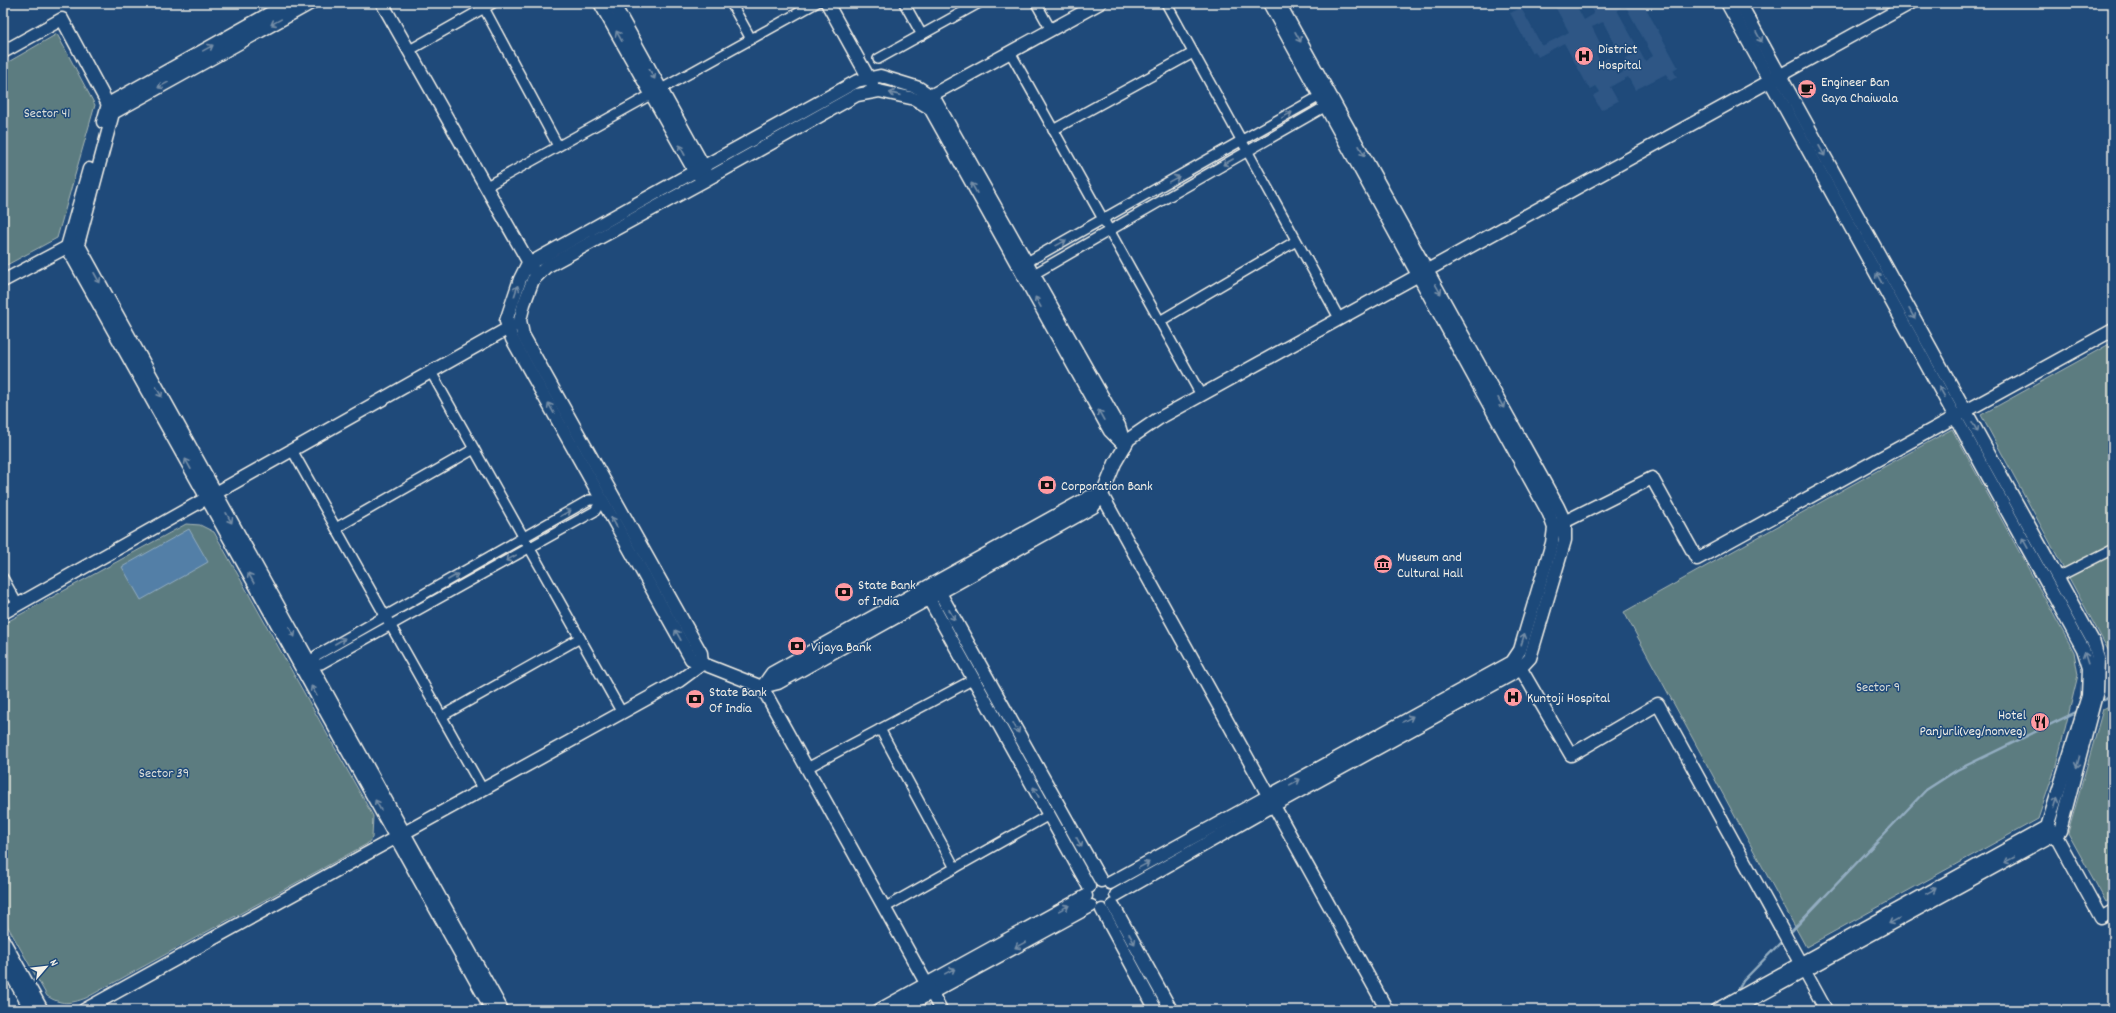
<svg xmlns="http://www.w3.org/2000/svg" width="2116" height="1013" viewBox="0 0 2116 1013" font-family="Dekko,sans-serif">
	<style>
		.built { fill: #2d5685; fill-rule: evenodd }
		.green { fill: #5c7c80; stroke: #a8b6b4 }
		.water { fill: #527fa7; stroke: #93adc1 }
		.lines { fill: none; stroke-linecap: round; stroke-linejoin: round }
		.stream { stroke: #93adc1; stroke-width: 2.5 }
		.street-casing { stroke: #f4f1e8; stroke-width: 12 }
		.secondary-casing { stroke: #f4f1e8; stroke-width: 15 }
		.street { stroke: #1f4a7a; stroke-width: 9 }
		.secondary { stroke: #1f4a7a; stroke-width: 12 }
		.oneway { stroke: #748da6 }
		.labels { text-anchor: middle; stroke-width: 3; stroke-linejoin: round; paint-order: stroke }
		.poi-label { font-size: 14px; fill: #f4f1e8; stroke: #1f4a7a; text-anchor: start }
		.park-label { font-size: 14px; fill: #dddfd8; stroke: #1f4a7a }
	</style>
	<rect width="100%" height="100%" fill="#1f4a7a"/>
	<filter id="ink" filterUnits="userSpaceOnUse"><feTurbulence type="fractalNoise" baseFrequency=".025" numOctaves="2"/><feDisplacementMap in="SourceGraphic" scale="8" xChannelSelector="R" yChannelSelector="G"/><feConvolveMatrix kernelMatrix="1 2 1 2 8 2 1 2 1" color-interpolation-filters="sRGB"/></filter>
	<g filter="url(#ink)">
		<path class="built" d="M 1553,3 L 1575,3 L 1584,20 L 1594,14 L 1588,3 L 1643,3 L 1678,67 L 1673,70 L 1677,77 L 1670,81 L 1666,74 L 1635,90 L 1628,77 L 1610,87 L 1618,101 L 1601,110 L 1593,96 L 1600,92 L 1596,86 L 1590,90 L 1564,43 L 1538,57 L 1535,51 L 1532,53 L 1510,13 L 1521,8 L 1542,46 L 1569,32 ZM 1625,5 L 1653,56 L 1645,61 L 1617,10 ZM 1603,22 L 1619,52 L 1631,45 L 1636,54 L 1624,60 L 1629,69 L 1618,75 L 1608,58 L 1600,62 L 1596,53 L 1603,49 L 1592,27 Z"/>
		<g class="green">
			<polygon points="57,34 95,105 57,238 3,267 3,65"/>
			<polygon points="2113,342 2113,659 1981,415"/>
			<polygon points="1952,429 2074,652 2078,675 2056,766 2038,819 1806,947 1624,612"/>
			<path d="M 186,524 L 200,525 L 214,532 L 373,816 L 372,838 L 367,844 L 86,998 C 70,1004 61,1005 47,996 L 3,918 L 3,624 Z"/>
			<polygon points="2113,704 2113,898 2106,902 2068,833 2103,709"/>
		</g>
		<polygon class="water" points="189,529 208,562 141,600 122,567"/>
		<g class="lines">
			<g class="stream">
				<polyline points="2099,701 2113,695"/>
				<polyline points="1789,934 1926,790 1957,770 2078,711"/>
				<polyline points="1736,994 1743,981 1784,939"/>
			</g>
			<g class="street-casing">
				<g id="street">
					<polyline points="731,3 751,39"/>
					<polyline points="904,3 922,35"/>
					<polyline points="1036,3 1051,30"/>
					<polyline points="1166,3 1339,318"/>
					<polyline points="484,8 558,146"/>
					<polyline points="408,51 493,3"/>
					<polyline points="1010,52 1201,395"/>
					<polyline points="878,59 979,3"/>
					<polyline points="1053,130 1193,53"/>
					<polyline points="485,187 816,3"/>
					<polyline points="1027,262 1320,96 1326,97"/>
					<polyline points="1034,274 1326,106 1329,101"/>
					<polyline points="1160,321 1296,241"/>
					<polyline points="431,372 622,713"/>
					<polyline points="292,450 483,790"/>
					<polyline points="336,528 474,449"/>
					<polyline points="2058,577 2113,549"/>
					<polyline points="3,578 18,605"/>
					<polyline points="310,665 317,655 589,500 602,500"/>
					<polyline points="310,665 321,664 595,511 602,500"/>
					<polyline points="442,716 580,638"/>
					<polyline points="880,729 955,868"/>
					<polyline points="807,768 974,679"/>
					<polyline points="884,908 1049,815"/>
				</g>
			</g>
			<g class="secondary-casing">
				<g id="secondary">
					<polyline points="311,3 113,113 78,244 502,1010"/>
					<polyline points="382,3 533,270"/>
					<polyline points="600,3 695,172 701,177"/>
					<polyline points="613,3 704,167 704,174"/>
					<polyline points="827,3 872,84"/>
					<polyline points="3,52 62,19 111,110"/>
					<polyline points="926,100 930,96 1100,3"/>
					<polyline points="103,122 108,104 288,3"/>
					<polyline points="89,169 67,247 492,1010"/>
					<polyline points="3,281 67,247 75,245"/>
					<polygon points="1102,495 1093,507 778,683 762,687 772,673 1089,497"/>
					<polyline points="1558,525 1652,478 1697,559 2113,330"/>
					<polyline points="934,590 940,593 1101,881"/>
					<polyline points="928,591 929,599 1089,887"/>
					<polyline points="3,613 514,325"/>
					<polyline points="1517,662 1571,755 1658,704 1826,1010"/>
					<polyline points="702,664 701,653 523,335 520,320 524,304 533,280 546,267 704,181 857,95 879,91 915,99 930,108 1110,431 1124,445"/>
					<polyline points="2050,829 2055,834 2101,918 2113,911"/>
					<polyline points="1110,883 1512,662 1520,650 1552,543 1554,528 1549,514 1269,3"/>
					<polyline points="1116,895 1274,805 1518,671 1530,658 1565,540 1565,522 1558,507 1279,3"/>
					<polyline points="1113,905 1171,1010"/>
					<polyline points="1102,910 1156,1010"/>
					<polyline points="3,940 42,1010"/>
					<polyline points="3,959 31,1010"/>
					<polyline points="84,1010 679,681 702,664"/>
					<polyline points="879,1010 1086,896"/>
					<polyline points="900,1010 1091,906"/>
					<polyline points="941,1010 762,687 691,659 512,339 506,321 520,279 527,265 541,257 857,81 880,76 919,88 934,98 1119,426 1125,446"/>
					<polyline points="1387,1010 1102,495 1115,463 1129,439 1158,419 1911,3"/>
					<polyline points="1716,1010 2047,827 2088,696 2089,668 2083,649 1727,3"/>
					<polyline points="1733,1010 2060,831 2097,691 2098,658 2094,643 1740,3"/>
				</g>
			</g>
			<use href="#street" class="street"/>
			<use href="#secondary" class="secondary"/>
		</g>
		<defs><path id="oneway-shaft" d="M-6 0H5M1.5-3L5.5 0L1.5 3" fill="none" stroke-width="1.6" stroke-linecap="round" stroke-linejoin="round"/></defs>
		<g class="oneway">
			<use href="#oneway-shaft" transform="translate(276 22) rotate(151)"/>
			<use href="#oneway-shaft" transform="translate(619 36) rotate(-119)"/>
			<use href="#oneway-shaft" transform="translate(1298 37) rotate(61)"/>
			<use href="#oneway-shaft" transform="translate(1759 37) rotate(61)"/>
			<use href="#oneway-shaft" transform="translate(208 48) rotate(-29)"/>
			<use href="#oneway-shaft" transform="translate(652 74) rotate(61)"/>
			<use href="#oneway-shaft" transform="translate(163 85) rotate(151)"/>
			<use href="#oneway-shaft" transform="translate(895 94) rotate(-167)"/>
			<use href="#oneway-shaft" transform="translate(1287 115) rotate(-29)"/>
			<use href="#oneway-shaft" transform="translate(682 150) rotate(-119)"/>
			<use href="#oneway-shaft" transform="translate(1362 151) rotate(61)"/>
			<use href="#oneway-shaft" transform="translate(1822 151) rotate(61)"/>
			<use href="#oneway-shaft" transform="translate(1228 162) rotate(150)"/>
			<use href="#oneway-shaft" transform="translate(1174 179) rotate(-29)"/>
			<use href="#oneway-shaft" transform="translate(974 188) rotate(-119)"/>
			<use href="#oneway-shaft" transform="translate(1061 243) rotate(-29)"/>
			<use href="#oneway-shaft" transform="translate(97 278) rotate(61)"/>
			<use href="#oneway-shaft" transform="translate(1879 278) rotate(-119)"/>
			<use href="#oneway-shaft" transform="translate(1438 289) rotate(61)"/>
			<use href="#oneway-shaft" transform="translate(516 291) rotate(-72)"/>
			<use href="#oneway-shaft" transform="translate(1038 302) rotate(-119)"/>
			<use href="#oneway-shaft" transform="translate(1912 314) rotate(61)"/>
			<use href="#oneway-shaft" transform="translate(159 392) rotate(61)"/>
			<use href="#oneway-shaft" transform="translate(1942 392) rotate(-119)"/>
			<use href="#oneway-shaft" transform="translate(1501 403) rotate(61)"/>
			<use href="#oneway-shaft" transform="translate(551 408) rotate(-119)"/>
			<use href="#oneway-shaft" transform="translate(1101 415) rotate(-119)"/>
			<use href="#oneway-shaft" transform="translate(1975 427) rotate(61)"/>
			<use href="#oneway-shaft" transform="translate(188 464) rotate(-119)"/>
			<use href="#oneway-shaft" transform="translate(566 513) rotate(-30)"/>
			<use href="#oneway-shaft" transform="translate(229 518) rotate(61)"/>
			<use href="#oneway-shaft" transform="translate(614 522) rotate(-119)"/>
			<use href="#oneway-shaft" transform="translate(2025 543) rotate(-119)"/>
			<use href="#oneway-shaft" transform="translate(511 558) rotate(151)"/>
			<use href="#oneway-shaft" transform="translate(453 577) rotate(-30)"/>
			<use href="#oneway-shaft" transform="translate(251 578) rotate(-119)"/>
			<use href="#oneway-shaft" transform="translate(952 615) rotate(61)"/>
			<use href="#oneway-shaft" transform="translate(292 632) rotate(61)"/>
			<use href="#oneway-shaft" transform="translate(678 635) rotate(-119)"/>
			<use href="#oneway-shaft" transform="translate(1523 639) rotate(-73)"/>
			<use href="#oneway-shaft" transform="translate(340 641) rotate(-30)"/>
			<use href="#oneway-shaft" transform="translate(2086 658) rotate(-108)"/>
			<use href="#oneway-shaft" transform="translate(314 691) rotate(-119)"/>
			<use href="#oneway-shaft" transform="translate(1408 719) rotate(-29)"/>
			<use href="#oneway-shaft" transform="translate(1016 728) rotate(61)"/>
			<use href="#oneway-shaft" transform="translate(2078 762) rotate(105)"/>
			<use href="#oneway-shaft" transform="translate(1295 782) rotate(-29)"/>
			<use href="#oneway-shaft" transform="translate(1036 792) rotate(-119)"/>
			<use href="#oneway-shaft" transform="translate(2056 803) rotate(-74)"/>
			<use href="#oneway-shaft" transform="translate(378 805) rotate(-119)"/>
			<use href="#oneway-shaft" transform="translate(1079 842) rotate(61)"/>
			<use href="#oneway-shaft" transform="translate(2009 860) rotate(152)"/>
			<use href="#oneway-shaft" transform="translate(1144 865) rotate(-29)"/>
			<use href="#oneway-shaft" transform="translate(1931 891) rotate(-29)"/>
			<use href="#oneway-shaft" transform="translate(1064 908) rotate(-29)"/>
			<use href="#oneway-shaft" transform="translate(1894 921) rotate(152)"/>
			<use href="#oneway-shaft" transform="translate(1132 939) rotate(61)"/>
			<use href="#oneway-shaft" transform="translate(1020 945) rotate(151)"/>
			<use href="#oneway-shaft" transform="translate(950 971) rotate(-29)"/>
		</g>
	</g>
	<defs>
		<g id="hospital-disc" transform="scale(1)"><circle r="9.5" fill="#ff9aa2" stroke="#1f4a7a"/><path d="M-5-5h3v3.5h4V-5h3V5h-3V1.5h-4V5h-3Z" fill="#111"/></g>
		<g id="cafe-disc" transform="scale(1)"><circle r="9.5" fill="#ff9aa2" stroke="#1f4a7a"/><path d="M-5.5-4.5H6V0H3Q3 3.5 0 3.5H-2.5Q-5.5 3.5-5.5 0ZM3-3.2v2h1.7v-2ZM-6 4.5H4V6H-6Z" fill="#111"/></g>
		<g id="bank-disc" transform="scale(1)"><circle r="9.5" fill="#ff9aa2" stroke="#1f4a7a"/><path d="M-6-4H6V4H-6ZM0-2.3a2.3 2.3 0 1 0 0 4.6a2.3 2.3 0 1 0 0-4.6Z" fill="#111"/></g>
		<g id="museum-disc" transform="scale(1)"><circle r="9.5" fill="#ff9aa2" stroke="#1f4a7a"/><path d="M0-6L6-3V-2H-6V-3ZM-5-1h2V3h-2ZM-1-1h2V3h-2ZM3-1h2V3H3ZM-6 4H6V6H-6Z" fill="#111"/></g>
		<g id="restaurant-disc" transform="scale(1)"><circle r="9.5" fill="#ff9aa2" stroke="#1f4a7a"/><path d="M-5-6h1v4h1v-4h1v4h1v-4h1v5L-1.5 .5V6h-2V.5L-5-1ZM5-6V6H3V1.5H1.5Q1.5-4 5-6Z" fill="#111"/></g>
	</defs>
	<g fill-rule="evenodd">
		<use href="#hospital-disc" x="1584" y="56"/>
		<use href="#cafe-disc" x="1807" y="89"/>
		<use href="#bank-disc" x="1047" y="485"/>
		<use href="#museum-disc" x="1383" y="564"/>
		<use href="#bank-disc" x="844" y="592"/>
		<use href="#bank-disc" x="797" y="646"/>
		<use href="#hospital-disc" x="1513" y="697"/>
		<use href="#bank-disc" x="695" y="699"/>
		<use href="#restaurant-disc" x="2040" y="722"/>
	</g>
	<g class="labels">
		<g class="poi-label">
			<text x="1598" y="53">District<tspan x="1598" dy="16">Hospital</tspan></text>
			<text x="1821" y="86">Engineer Ban<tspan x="1821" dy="16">Gaya Chaiwala</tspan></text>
			<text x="1061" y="490">Corporation Bank</text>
			<text x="1397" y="561">Museum and<tspan x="1397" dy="16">Cultural Hall</tspan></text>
			<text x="858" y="589">State Bank<tspan x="858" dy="16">of India</tspan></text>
			<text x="811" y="651">Vijaya Bank</text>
			<text x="709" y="696">State Bank<tspan x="709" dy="16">Of India</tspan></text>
			<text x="1527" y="702">Kuntoji Hospital</text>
			<text x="2026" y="719" text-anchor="end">Hotel<tspan x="2026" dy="16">Panjurli(veg/nonveg)</tspan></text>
		</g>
		<g class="park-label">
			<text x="47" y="117">Sector 41</text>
			<text x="1878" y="691">Sector 9</text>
			<text x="164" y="777">Sector 39</text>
		</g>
	</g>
	<rect width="2116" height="1013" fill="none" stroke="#1f4a7a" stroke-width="16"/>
	<rect x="8" y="8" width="2100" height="997" fill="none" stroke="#f4f1e8" stroke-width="1.5" filter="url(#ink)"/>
	<g transform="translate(46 967) rotate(62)" stroke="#1f4a7a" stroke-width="3" paint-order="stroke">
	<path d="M0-3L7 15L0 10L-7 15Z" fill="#f4f1e8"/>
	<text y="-6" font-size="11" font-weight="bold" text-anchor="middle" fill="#f4f1e8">N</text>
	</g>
</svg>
